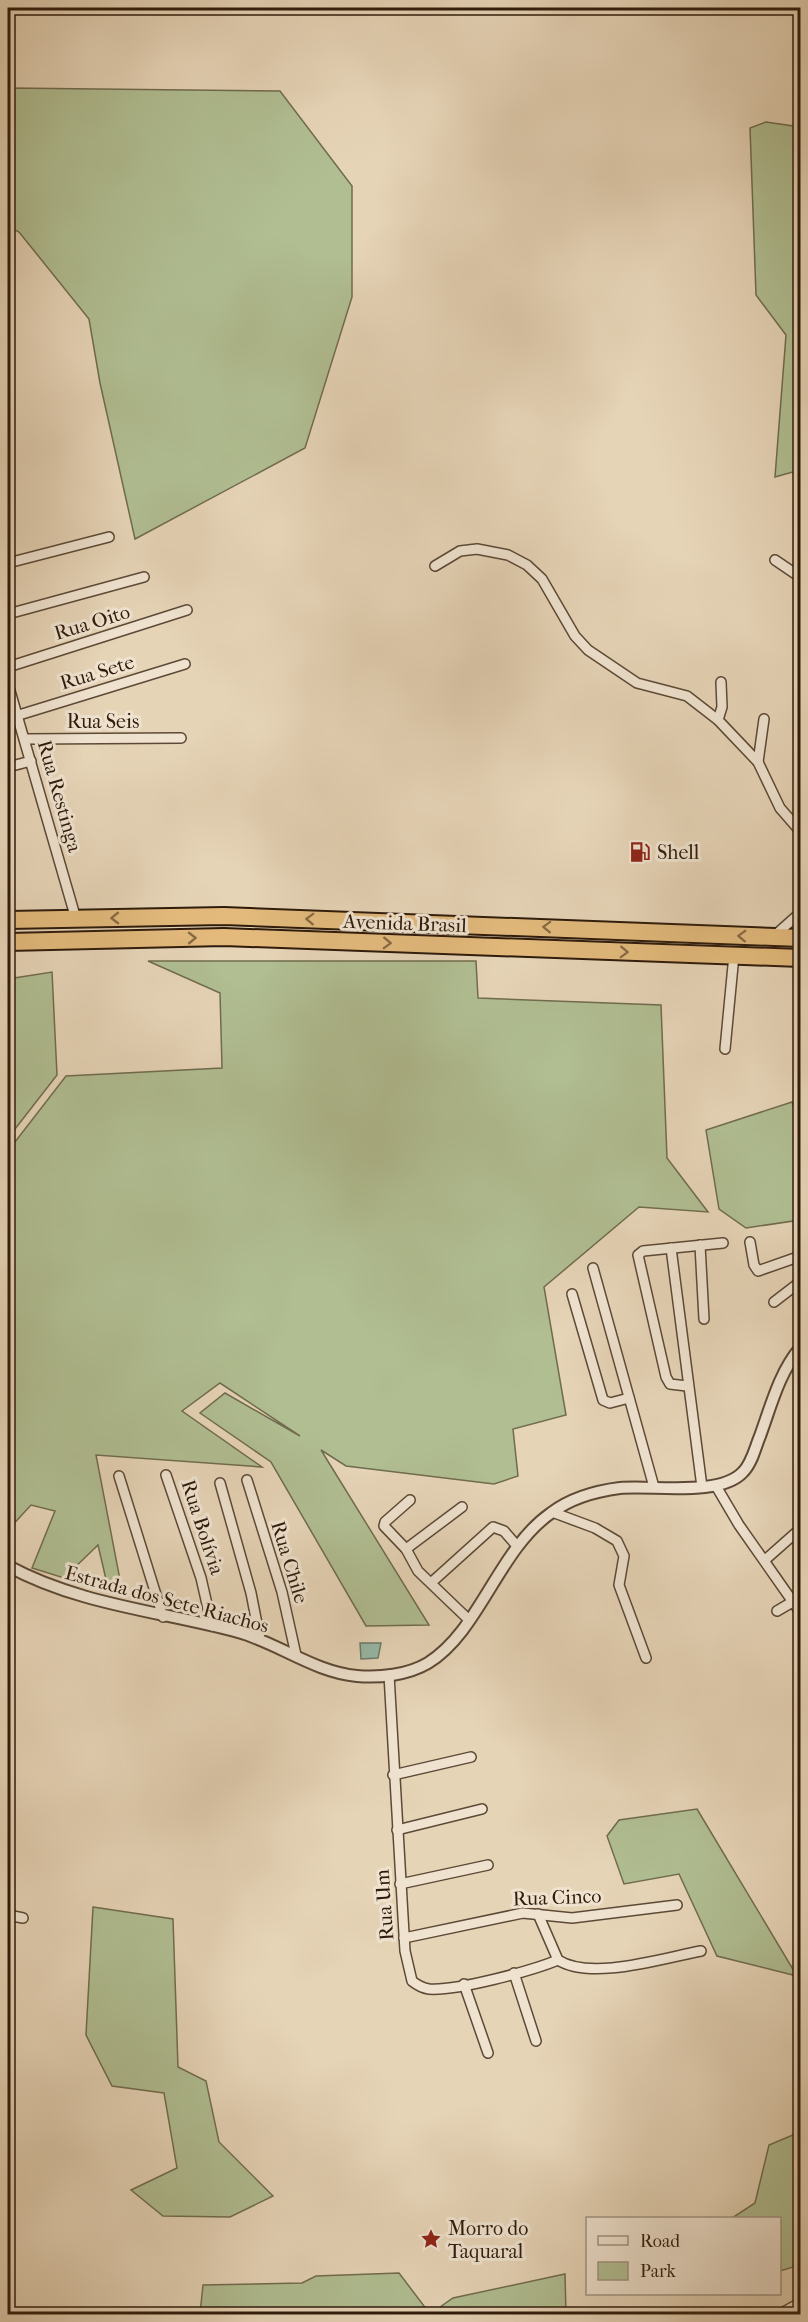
<svg xmlns="http://www.w3.org/2000/svg" width="808" height="2322" viewBox="0 0 808 2322" font-family="'IM FELL French Canon',serif">
	<style>
		.green { fill: #b0be92; stroke: #706c4e; stroke-width: 1.5 }
		.water { fill: #97b9a8; stroke: #6d7a69; stroke-width: 1.5 }
		.lines { fill: none; stroke-linecap: round; stroke-linejoin: round }
		.minor-casing { stroke: #5d4936; stroke-width: 12 }
		.tertiary-casing { stroke: #5d4936; stroke-width: 14 }
		.motorway-casing { stroke: #2f1b0b; stroke-width: 20 }
		.minor { stroke: #efe3d0; stroke-width: 9 }
		.tertiary { stroke: #efe3d0; stroke-width: 10 }
		.motorway { stroke: #e3ba7c; stroke-width: 16 }
		.oneway { stroke: #896a44 }
		.labels { text-anchor: middle; stroke-width: 6; stroke-linejoin: round; paint-order: stroke }
		.street-label { font-size: 20px; fill: #2f1b0b; stroke: #efe3d0 }
		.poi-label { font-size: 20px; fill: #2f1b0b; stroke: #efe3d0; text-anchor: start }
	</style>
	<rect width="100%" height="100%" fill="#e6d4b7"/>
	<filter id="stains"><feTurbulence type="fractalNoise" baseFrequency=".00333" numOctaves="4"/><feColorMatrix values="0 0 0 0 .2 0 0 0 0 .09 0 0 0 0 .02 0 0 0 .5 -.17"/></filter>
	<radialGradient id="worn" r=".72"><stop offset=".6" stop-color="#630" stop-opacity="0"/><stop offset="1" stop-color="#630" stop-opacity=".3"/></radialGradient>
	<g class="green">
		<polygon points="8,88 280,91 352,186 352,297 305,448 135,539 100,383 89,319 19,232 8,226"/>
		<polygon points="766,122 800,127 800,470 775,477 786,335 756,295 750,128"/>
		<polygon points="148,961 476,961 478,998 661,1005 667,1158 708,1212 639,1207 544,1287 566,1415 513,1429 518,1476 494,1484 346,1466 321,1450 429,1625 366,1626 271,1462 200,1413 225,1393 300,1436 220,1383 182,1411 262,1467 96,1455 122,1590 108,1588 98,1545 64,1578 32,1568 55,1511 31,1505 8,1530 8,1151 66,1076 222,1068 220,993"/>
		<polygon points="52,972 57,1075 8,1138 8,979"/>
		<polygon points="792,1102 800,1128 800,1220 746,1228 719,1209 706,1130"/>
		<polygon points="697,1809 797,1976 717,1956 679,1874 624,1884 607,1836 619,1820"/>
		<polygon points="93,1907 173,1919 178,2067 206,2081 219,2142 273,2196 230,2217 163,2216 131,2190 177,2168 164,2093 112,2086 86,2035"/>
		<polygon points="800,2132 800,2265 780,2271 780,2218 732,2218 755,2203 769,2145"/>
		<polygon points="399,2273 430,2314 453,2298 565,2274 566,2314 200,2314 203,2285 302,2283 316,2276"/>
		<polygon points="88,2310 141,2310 147,2314 86,2314"/>
	</g>
	<polygon class="water" points="360,1643 381,1643 378,1658 361,1659"/>
	<g class="lines">
		<g class="minor-casing">
			<g id="minor">
				<polyline points="775,560 800,577"/>
				<polyline points="8,563 109,537"/>
				<polyline points="435,566 460,551 477,549 508,555 527,565 542,579 575,636 588,650 637,683 687,696 718,720 758,762 780,808 800,831"/>
				<polyline points="8,614 144,577"/>
				<polyline points="8,667 187,610"/>
				<polyline points="8,684 76,919"/>
				<polyline points="19,715 185,664"/>
				<polyline points="718,720 722,707 721,682"/>
				<polyline points="25,739 181,738"/>
				<polyline points="758,762 764,719"/>
				<polyline points="8,767 31,761"/>
				<polyline points="773,937 800,913"/>
				<polyline points="725,1049 734,955"/>
				<polyline points="750,1242 754,1265 758,1271 795,1258 800,1261"/>
				<polyline points="700,1245 704,1319"/>
				<polyline points="671,1248 702,1487"/>
				<polyline points="593,1268 654,1487"/>
				<polyline points="572,1294 603,1400 610,1403 629,1398"/>
				<polyline points="774,1302 800,1282"/>
				<polyline points="687,1386 670,1384 666,1377 638,1255 643,1251 723,1243"/>
				<polyline points="166,1475 201,1578 212,1626"/>
				<polyline points="119,1476 163,1617"/>
				<polyline points="247,1480 282,1592 296,1655"/>
				<polyline points="220,1483 251,1593 260,1639"/>
				<polyline points="716,1486 739,1525 800,1612"/>
				<polyline points="410,1500 385,1522 384,1526 406,1549 418,1571 468,1619"/>
				<polyline points="552,1512 595,1528 617,1541 624,1556 619,1585 646,1658"/>
				<polyline points="406,1549 462,1507"/>
				<polyline points="765,1560 800,1529"/>
				<polyline points="432,1582 493,1527 504,1531 517,1546"/>
				<polyline points="777,1611 794,1601"/>
				<path d="M 389,1675 L 405,1951 L 412,1981 C 417,1985 422,1988 429,1989 C 457,1991 531,1971 558,1960"/>
				<polyline points="393,1775 471,1757"/>
				<polyline points="397,1830 482,1809"/>
				<polyline points="400,1884 488,1865"/>
				<path d="M 538,1914 L 558,1960 C 591,1981 663,1958 701,1951"/>
				<polyline points="8,1915 23,1918"/>
				<polyline points="404,1938 523,1913 572,1918 677,1905"/>
				<polyline points="514,1973 536,2041"/>
				<polyline points="464,1984 488,2053"/>
				<polyline points="780,2314 800,2303"/>
			</g>
		</g>
		<g class="tertiary-casing">
			<path id="tertiary" d="M 8,1566 C 80,1605 160,1611 238,1632 C 278,1643 314,1672 357,1676 C 379,1678 408,1675 428,1663 C 480,1631 498,1550 551,1513 C 571,1498 596,1491 620,1488 C 653,1485 720,1497 743,1472 C 752,1463 755,1448 760,1436 C 771,1406 779,1373 800,1348"/>
		</g>
		<g class="motorway-casing">
			<g id="motorway">
				<polyline points="8,920 224,916 800,938"/>
				<polyline points="8,942 224,937 800,958"/>
			</g>
		</g>
		<use href="#minor" class="minor"/>
		<use href="#tertiary" class="tertiary"/>
		<use href="#motorway" class="motorway"/>
	</g>
	<defs><path id="oneway-chevron" d="M-2-3.5L2.5 0L-2 3.5" fill="none" stroke-width="1.6" stroke-linecap="round" stroke-linejoin="round" transform="scale(1.5)"/></defs>
	<g class="oneway">
		<use href="#oneway-chevron" transform="translate(115 918) rotate(179)"/>
		<use href="#oneway-chevron" transform="translate(310 919) rotate(-178)"/>
		<use href="#oneway-chevron" transform="translate(547 927) rotate(-178)"/>
		<use href="#oneway-chevron" transform="translate(742 936) rotate(-178)"/>
		<use href="#oneway-chevron" transform="translate(192 938) rotate(-1)"/>
		<use href="#oneway-chevron" transform="translate(387 943) rotate(2)"/>
		<use href="#oneway-chevron" transform="translate(624 952) rotate(2)"/>
	</g>
	<defs>
		<g id="fuel-bare" transform="scale(1.62)"><path d="M-5.5-6h7V0h2V4h1.3V-2.5L3-4.5l.8-.8L6-3V5H2.5V1h-1V6h-7ZM-4.2-4.7v3.2H.2V-4.7Z" fill="#8f2418" stroke="#efe3d0" stroke-width="2.5" paint-order="stroke"/></g>
		<g id="sight-bare" transform="scale(1.62)"><path d="M0-6L1.8-2.2L6-1.7L2.9 1.2L3.7 5.4L0 3.3L-3.7 5.4L-2.9 1.2L-6-1.7L-1.8-2.2Z" fill="#8f2418" stroke="#efe3d0" stroke-width="2.5" paint-order="stroke"/></g>
	</defs>
	<g fill-rule="evenodd">
		<use href="#fuel-bare" x="640" y="852"/>
		<use href="#sight-bare" x="431" y="2239"/>
	</g>
	<g class="labels">
		<g class="street-label">
			<text transform="translate(92 622) rotate(-17)" y="7">Rua Oito</text>
			<text transform="translate(97 672) rotate(-17)" y="7">Rua Sete</text>
			<text x="103" y="728">Rua Seis</text>
			<text transform="translate(60 796) rotate(74)" y="7">Rua Restinga</text>
			<text transform="translate(405 923) rotate(2)" y="7">Avenida Brasil</text>
			<text transform="translate(203 1527) rotate(72)" y="7">Rua Bolívia</text>
			<text transform="translate(290 1562) rotate(73)" y="7">Rua Chile</text>
			<text transform="translate(167 1599) rotate(15)" y="7">Estrada dos Sete Riachos</text>
			<text transform="translate(557 1897) rotate(-2)" y="7">Rua Cinco</text>
			<text transform="translate(384 1905) rotate(-94)" y="7">Rua Um</text>
		</g>
		<g class="poi-label">
			<text x="657" y="859">Shell</text>
			<text x="448" y="2235">Morro do<tspan x="448" dy="23">Taquaral</tspan></text>
		</g>
	</g>
	<rect width="808" height="2322" fill="none" stroke="#e6d4b7" stroke-width="30"/>
	<rect x="9" y="9" width="790" height="2304" fill="none" stroke="#2f1b0b" stroke-width="3"/>
	<rect x="15" y="15" width="778" height="2292" fill="none" stroke="#2f1b0b" stroke-width="1.5"/>
	<rect x="586" y="2217" width="195" height="78" fill="#efe3d0" stroke="#a29381" stroke-width="1.5"/>
	<rect x="598" y="2236" width="30" height="9" fill="#efe3d0" stroke="#a29381" stroke-width="1.5"/>
	<text x="640" y="2247" font-size="18" fill="#2f1b0b">Road</text>
	<rect x="598" y="2262" width="30" height="18" fill="#b0be92" stroke="#a29381" stroke-width="1.5"/>
	<text x="640" y="2277" font-size="18" fill="#2f1b0b">Park</text>
	<rect width="100%" height="100%" filter="url(#stains)"/>
	<rect width="100%" height="100%" fill="url(#worn)"/>
</svg>
